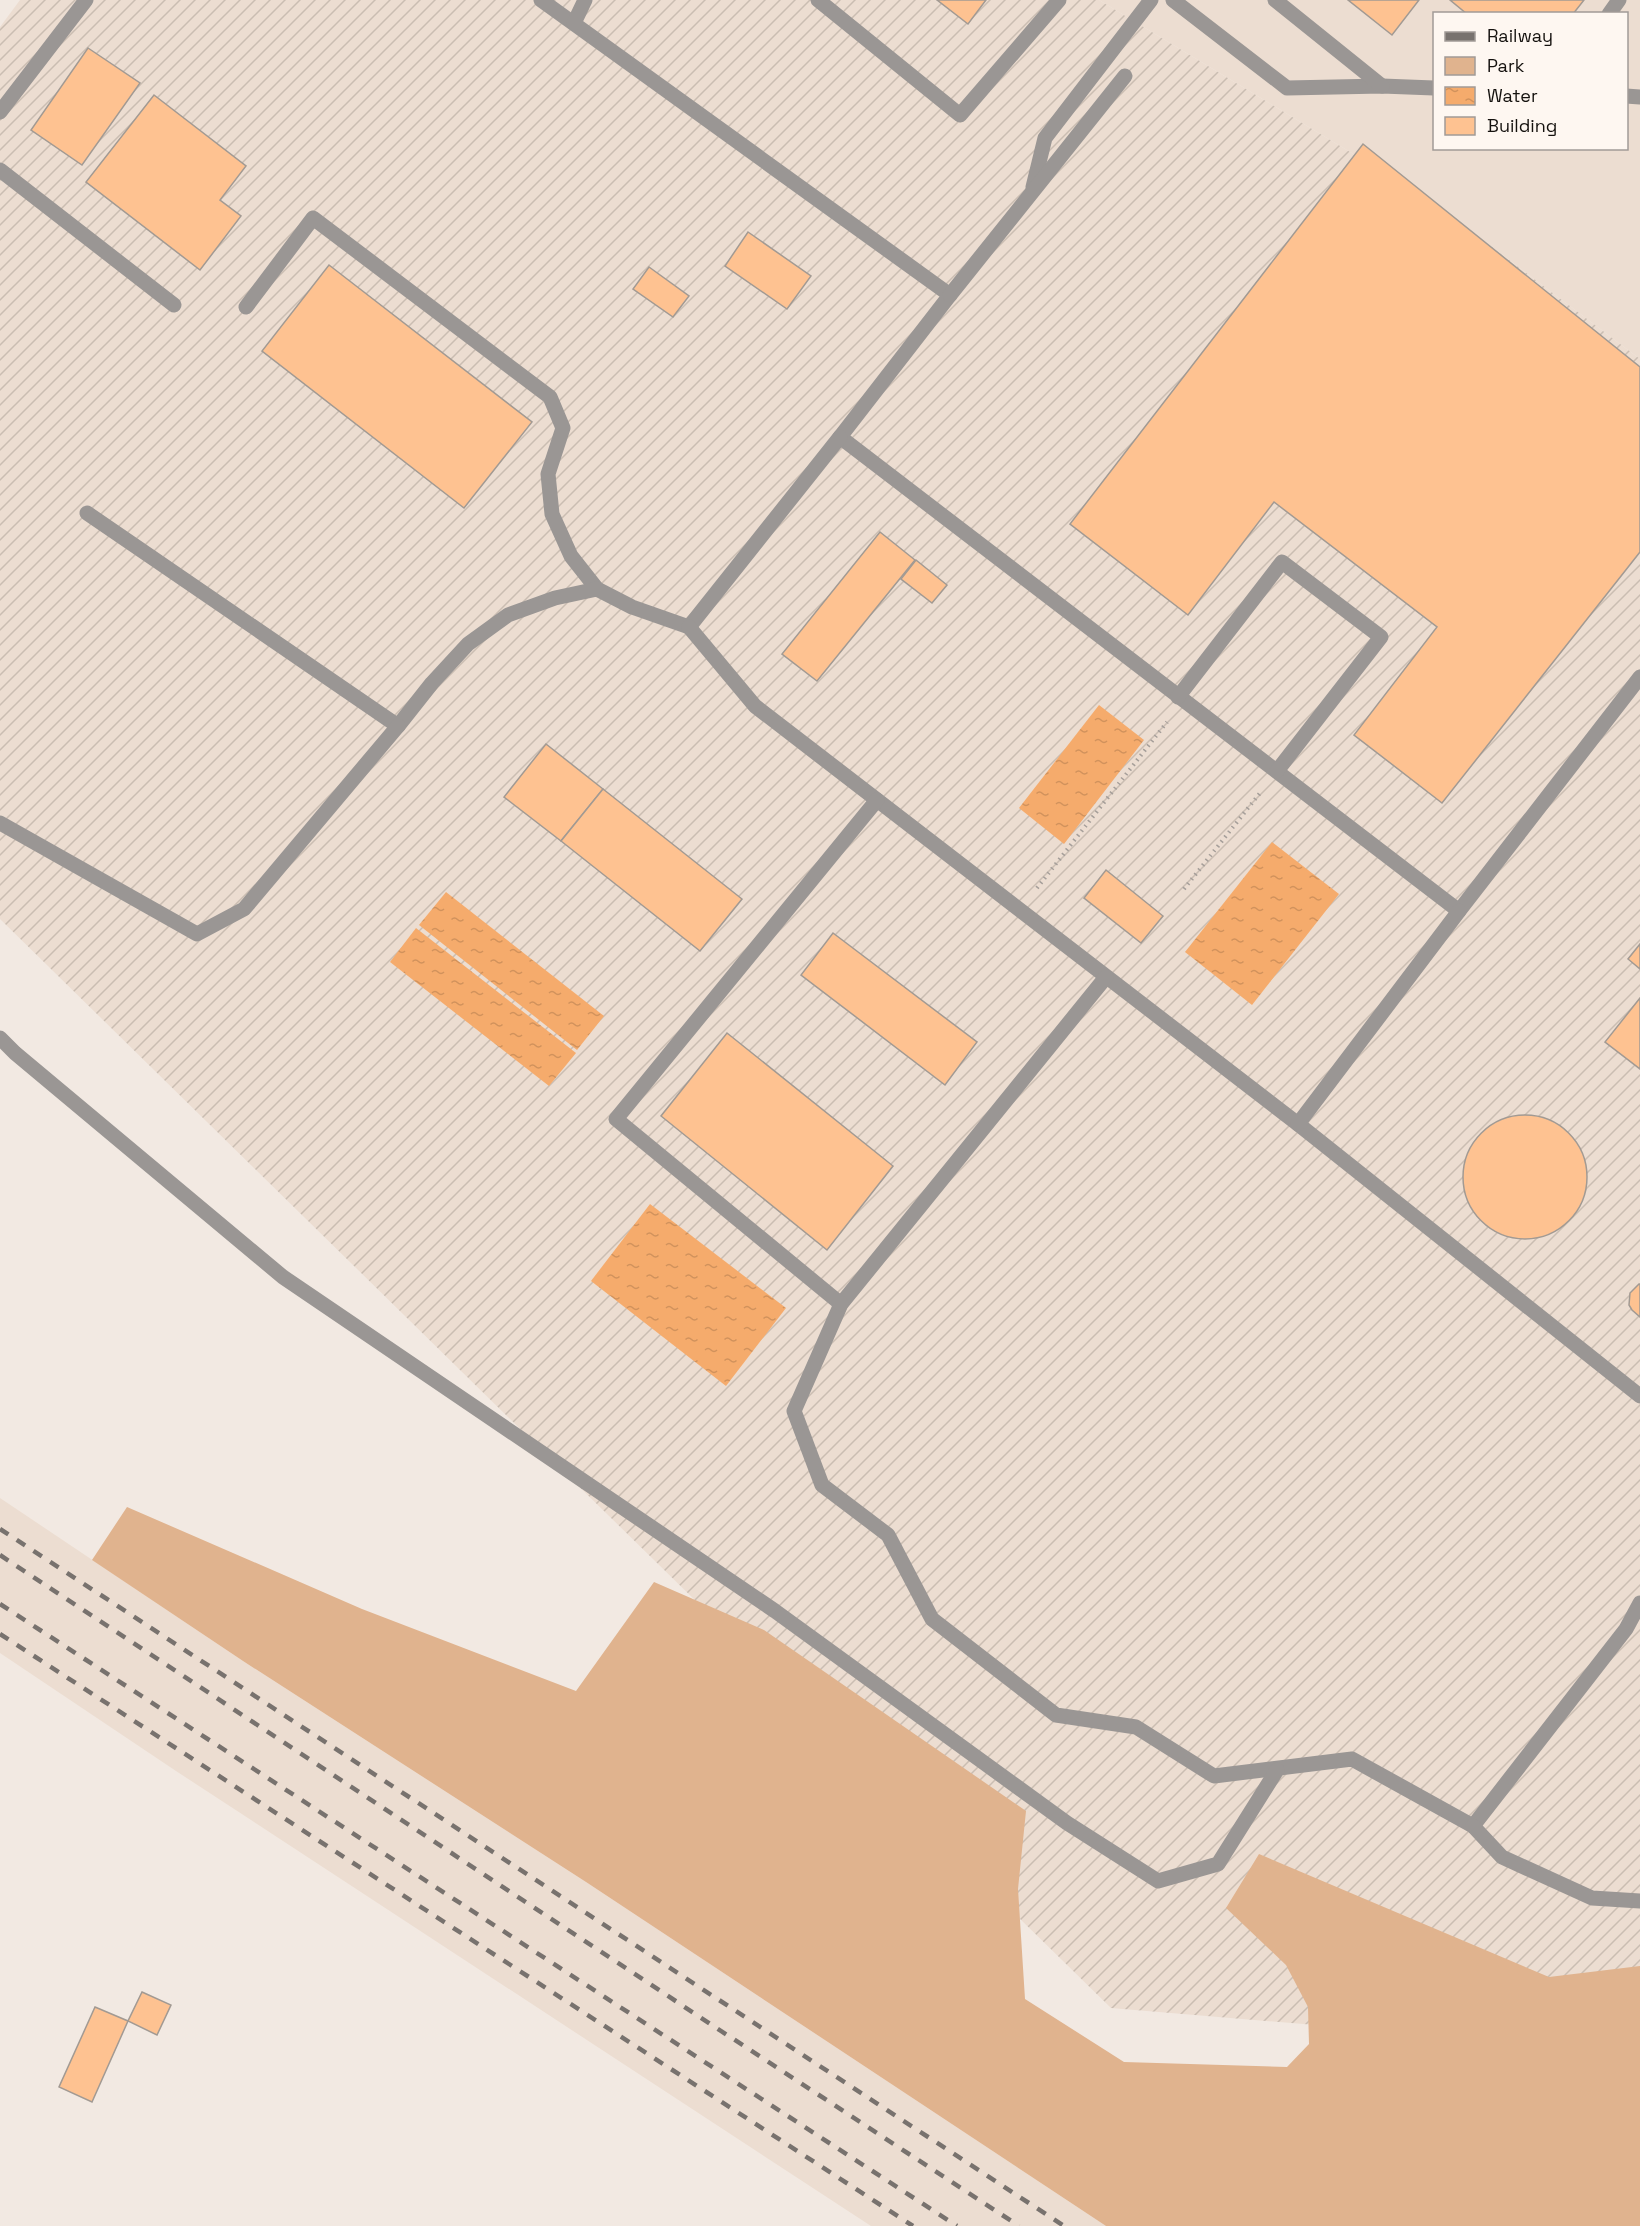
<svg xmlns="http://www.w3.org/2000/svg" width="1640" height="2226" viewBox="0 0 1640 2226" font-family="'Space Grotesk',sans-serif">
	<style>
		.built { fill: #ecddd1; fill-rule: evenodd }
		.industrial { fill: url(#industrial-furrows) }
		.green { fill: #e0b38e }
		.water { fill: url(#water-ripples) }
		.building { fill: #fec291; stroke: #a29a93; stroke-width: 1.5 }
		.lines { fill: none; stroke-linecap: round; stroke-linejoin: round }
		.path { stroke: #a69f9a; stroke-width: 4; stroke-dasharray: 1.5 4.5; stroke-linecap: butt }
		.service { stroke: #9a9694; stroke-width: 15 }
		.rail { stroke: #78726e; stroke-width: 4.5; stroke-dasharray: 10 10; stroke-linecap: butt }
	</style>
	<defs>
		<pattern id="industrial-furrows" width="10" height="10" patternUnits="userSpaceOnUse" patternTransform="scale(1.5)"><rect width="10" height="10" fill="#ecddd1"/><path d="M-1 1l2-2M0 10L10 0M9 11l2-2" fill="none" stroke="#cabdb2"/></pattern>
		<pattern id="water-ripples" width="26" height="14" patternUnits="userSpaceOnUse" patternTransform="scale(1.5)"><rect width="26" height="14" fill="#f5ab6c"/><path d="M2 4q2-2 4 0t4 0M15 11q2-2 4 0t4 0" fill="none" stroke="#d1925c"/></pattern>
	</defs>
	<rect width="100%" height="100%" fill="#f2e9e2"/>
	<g class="built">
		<path d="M 1099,0 L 1640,0 L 1640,359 L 1431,201 ZM 1434,14 L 1626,14 L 1626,148 L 1434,148 Z"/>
		<polygon points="0,1498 243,1661 586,1882 1106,2226 871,2226 176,1771 0,1653"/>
	</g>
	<polygon class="industrial" points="20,0 1099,0 1431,201 1640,359 1640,2052 1111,2008 0,919 0,27"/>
	<polygon class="green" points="127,1507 362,1609 576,1691 654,1582 764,1630 1026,1811 1018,1889 1025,1999 1124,2062 1287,2067 1309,2044 1308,2007 1286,1965 1226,1908 1259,1854 1549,1977 1640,1966 1640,2226 1106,2226 586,1882 243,1661 92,1560"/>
	<g class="water">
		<polygon points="1099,705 1144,740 1064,844 1019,808"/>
		<polygon points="1272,842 1339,894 1252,1005 1185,952"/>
		<polygon points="446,892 604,1016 577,1050 419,925"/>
		<polygon points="416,928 576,1053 549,1086 390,962"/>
		<polygon points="650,1204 786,1308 726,1386 591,1281"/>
	</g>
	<g class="building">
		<polygon points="937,0 986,0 968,24"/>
		<polygon points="1348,0 1419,0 1392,35"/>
		<polygon points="1450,0 1584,0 1573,14 1467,14"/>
		<polygon points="88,48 140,83 82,165 31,130"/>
		<polygon points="154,95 246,166 220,200 241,216 200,270 86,182"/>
		<polygon points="1363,144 1640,367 1640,552 1442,803 1354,735 1437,627 1274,502 1188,615 1070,524"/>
		<polygon points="748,232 811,276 787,309 725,266"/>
		<polygon points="329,265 532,422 464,508 262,351"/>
		<polygon points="649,267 689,296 673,317 633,289"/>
		<polygon points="880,532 915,560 817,681 782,654"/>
		<polygon points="916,560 947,585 932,603 901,579"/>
		<polygon points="546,744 603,789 561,841 504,797"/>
		<polygon points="603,789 742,899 700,951 561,841"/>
		<polygon points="1106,870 1163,916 1141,943 1084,898"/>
		<polygon points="833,933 977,1042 945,1085 801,975"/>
		<polygon points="1640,944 1640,969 1628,959"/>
		<polygon points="1640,998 1640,1069 1605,1042"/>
		<polygon points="727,1033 893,1166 827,1250 661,1116"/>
		<circle cx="1525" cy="1177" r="62"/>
		<polygon points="1639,1284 1640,1284 1640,1317 1632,1310 1629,1305 1630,1293"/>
		<polygon points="142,1992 171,2005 157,2035 128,2021"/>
		<polygon points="95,2007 128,2021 92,2102 59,2087"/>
	</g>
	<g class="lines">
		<g class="path">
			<polyline points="1037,888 1167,722"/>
			<polyline points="1184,889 1260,793"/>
		</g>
		<g class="service">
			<polyline points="541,0 950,295 840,437 1459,911 1640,677"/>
			<polyline points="818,0 960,115 1059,0"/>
			<polyline points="1173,0 1287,88 1382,86 1434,88"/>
			<polyline points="1275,0 1382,86"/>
			<polyline points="1609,14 1619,0"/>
			<polyline points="574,23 585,0"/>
			<polyline points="1626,96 1640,97"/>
			<polyline points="0,112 86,0"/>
			<polyline points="0,170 174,305"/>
			<polyline points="1033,187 1045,138 1151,0"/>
			<polyline points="950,295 1125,76"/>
			<polyline points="246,307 313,218 550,397 563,428 548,474 552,514 571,556 597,589"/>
			<polyline points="87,513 398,726 432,683 468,644 508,615 555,598 597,589 632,607 689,627 840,437"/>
			<polyline points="689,627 755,706 1298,1124 1640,1396"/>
			<polyline points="1178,697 1282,562 1381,637 1277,771"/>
			<polyline points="0,823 197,934 244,909 398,726"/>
			<polyline points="1106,977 841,1304 794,1411 822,1485 888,1535 932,1619 1056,1715 1136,1727 1214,1776 1352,1759 1473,1826 1626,1629 1640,1603"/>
			<polyline points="0,1038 15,1053 283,1277 775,1611 1067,1823 1158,1881 1218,1864 1277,1770"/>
			<polyline points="1298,1124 1459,911"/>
			<polyline points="841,1304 616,1119 877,800"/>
			<polyline points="1473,1826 1502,1857 1592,1898 1640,1901"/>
		</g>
		<g class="rail">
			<polyline points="0,1529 1064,2226"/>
			<polyline points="0,1555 715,2027 1019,2226"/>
			<polyline points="0,1604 957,2226"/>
			<polyline points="0,1634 913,2226"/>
		</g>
	</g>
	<rect x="1433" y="12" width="195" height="138" fill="#fef7f1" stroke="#a19b97" stroke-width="1.5"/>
	<rect x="1445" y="32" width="30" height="9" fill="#78726e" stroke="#a19b97" stroke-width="1.5"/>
	<text x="1487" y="42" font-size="18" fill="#15120f">Railway</text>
	<rect x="1445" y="57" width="30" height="18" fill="#e0b38e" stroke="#a19b97" stroke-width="1.5"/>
	<text x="1487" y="72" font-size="18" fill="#15120f">Park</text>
	<rect x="1445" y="87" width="30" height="18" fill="url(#water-ripples)" stroke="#a19b97" stroke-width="1.5"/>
	<text x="1487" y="102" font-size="18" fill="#15120f">Water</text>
	<rect x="1445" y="117" width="30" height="18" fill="#fec291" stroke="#a19b97" stroke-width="1.5"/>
	<text x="1487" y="132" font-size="18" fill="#15120f">Building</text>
</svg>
